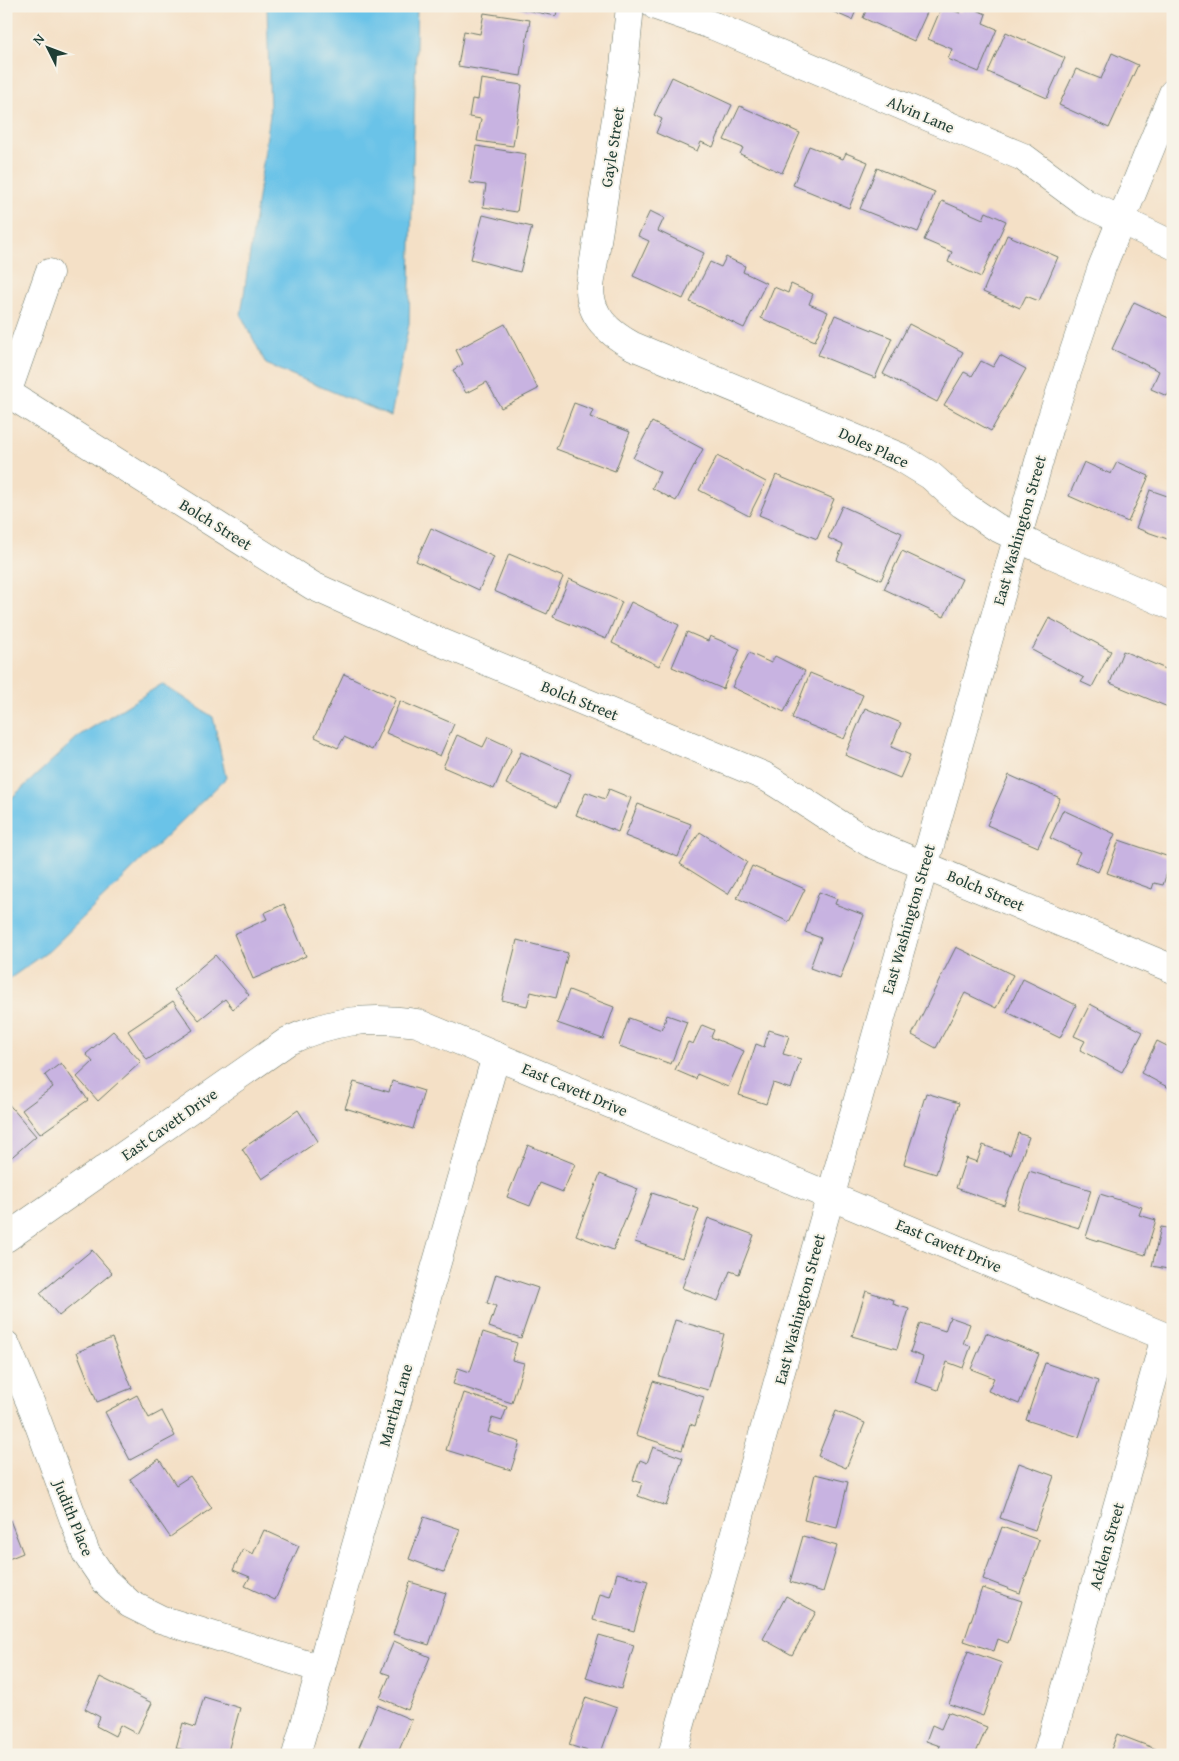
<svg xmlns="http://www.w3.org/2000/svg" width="1179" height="1761" viewBox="0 0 1179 1761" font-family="'Gentium Book Plus',serif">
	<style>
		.water { fill: #6bc3e8; stroke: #45808e }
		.building { fill: #c8b3e1 }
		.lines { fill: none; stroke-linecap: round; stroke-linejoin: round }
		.minor-casing { stroke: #6a7667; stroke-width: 29 }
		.tertiary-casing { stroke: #6a7667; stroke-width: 29 }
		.minor { stroke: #fff; stroke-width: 28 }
		.tertiary { stroke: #fff; stroke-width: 28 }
		.labels { text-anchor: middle; stroke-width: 4; stroke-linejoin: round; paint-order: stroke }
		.street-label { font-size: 16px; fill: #1f3d34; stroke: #f7f3e8 }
	</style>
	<rect width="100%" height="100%" fill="#f7f3e8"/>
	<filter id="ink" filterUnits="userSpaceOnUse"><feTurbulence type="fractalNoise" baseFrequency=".02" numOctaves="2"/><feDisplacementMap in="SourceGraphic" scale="10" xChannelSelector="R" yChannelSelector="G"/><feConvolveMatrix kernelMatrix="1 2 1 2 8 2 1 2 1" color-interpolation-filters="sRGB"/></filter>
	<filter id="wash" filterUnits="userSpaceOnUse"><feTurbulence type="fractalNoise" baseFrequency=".0096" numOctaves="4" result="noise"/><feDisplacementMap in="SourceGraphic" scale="20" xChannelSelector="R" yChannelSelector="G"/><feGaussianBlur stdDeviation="1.12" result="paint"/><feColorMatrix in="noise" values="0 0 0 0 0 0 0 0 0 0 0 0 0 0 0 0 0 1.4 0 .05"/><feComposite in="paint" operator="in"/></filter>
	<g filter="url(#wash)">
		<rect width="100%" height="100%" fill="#f4e0c6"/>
		<g class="water">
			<polygon points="267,6 417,6 409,324 391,416 266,364 241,315 270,115"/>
			<polygon points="162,684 213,717 226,778 49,951 6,981 6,803 80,735"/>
		</g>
		<g id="blocks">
			<g class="building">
				<polygon points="506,6 558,6 556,16"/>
				<polygon points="820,6 858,6 852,20"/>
				<polygon points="868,6 930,6 914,41 863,18"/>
				<polygon points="942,6 960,13 963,6 968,6 986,14 983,23 997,29 979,72 948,59 952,49 928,39"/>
				<polygon points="484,13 530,20 521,76 458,66 464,31 480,34"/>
				<polygon points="1006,32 1065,58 1047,98 988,72"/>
				<polygon points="1112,53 1138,65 1109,128 1059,105 1076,69 1101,79"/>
				<polygon points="672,77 732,105 713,147 701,142 697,151 656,133 662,119 654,115"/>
				<polygon points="481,79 522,85 513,146 477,141 481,119 469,117 472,99 478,100"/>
				<polygon points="740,106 800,133 782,173 740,154 743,148 724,140"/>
				<polygon points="476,146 526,154 517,212 483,207 486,185 470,183"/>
				<polygon points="809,146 843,159 846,153 868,162 849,208 793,185"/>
				<polygon points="877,168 935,192 918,232 860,209"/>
				<polygon points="942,201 983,219 986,212 1006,221 981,277 948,262 952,252 924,240"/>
				<polygon points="650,211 664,218 658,231 704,253 683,299 633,276 649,241 638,236"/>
				<polygon points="483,215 532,227 520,272 471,259"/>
				<polygon points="1007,235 1058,257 1039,301 1026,296 1020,308 983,292"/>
				<polygon points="726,257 745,266 743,272 766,283 744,328 690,302 710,262 721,267"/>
				<polygon points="791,284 813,294 809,304 828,312 815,341 761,318 774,287 788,293"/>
				<polygon points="1134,302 1173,320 1173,385 1167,396 1151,389 1159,371 1112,349"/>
				<polygon points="835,315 892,338 875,378 818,355"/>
				<polygon points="505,324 538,389 501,408 487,382 466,393 453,370 463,364 456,350"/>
				<polygon points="909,324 963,352 937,402 883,374"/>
				<polygon points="1000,355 1026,369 991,431 944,405 964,372 972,376 981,361 993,367"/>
				<polygon points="574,403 593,410 590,417 630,432 615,471 556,449"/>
				<polygon points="652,422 703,449 676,501 652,488 660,472 633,458"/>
				<polygon points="717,456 766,482 749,516 699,490"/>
				<polygon points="1084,462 1111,474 1117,462 1149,476 1128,522 1069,496"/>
				<polygon points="776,475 834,499 817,539 759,515"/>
				<polygon points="1150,490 1173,498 1173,541 1136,528"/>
				<polygon points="842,506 902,533 881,580 837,560 843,545 828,538"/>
				<polygon points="431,528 494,557 479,590 416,561"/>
				<polygon points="902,551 962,579 944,617 884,589"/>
				<polygon points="509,554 563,577 547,614 494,591"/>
				<polygon points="569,579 622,602 606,639 553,617"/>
				<polygon points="631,602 679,625 659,666 612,643"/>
				<polygon points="1049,618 1111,651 1092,687 1081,682 1084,678 1032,650"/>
				<polygon points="687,632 708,641 710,636 740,649 723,689 672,667"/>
				<polygon points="1123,651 1173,672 1173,695 1168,707 1110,683"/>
				<polygon points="749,653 771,663 775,656 805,671 784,712 732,687"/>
				<polygon points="810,673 863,695 844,739 792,718"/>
				<polygon points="344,674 396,698 372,750 344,737 338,748 315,737"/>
				<polygon points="400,701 454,724 440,756 386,733"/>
				<polygon points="865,708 901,723 891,747 910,755 900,778 845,755"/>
				<polygon points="457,735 483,747 488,737 512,748 494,789 443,767"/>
				<polygon points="521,752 571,774 557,807 506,784"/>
				<polygon points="1009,775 1060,798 1038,847 987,825"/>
				<polygon points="609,789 631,798 618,832 576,815 586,792 605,799"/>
				<polygon points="638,804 691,824 678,857 625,836"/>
				<polygon points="1063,810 1115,834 1098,872 1075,862 1080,852 1050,838"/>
				<polygon points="700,832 747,862 728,894 680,864"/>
				<polygon points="1119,840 1172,858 1163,885 1154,883 1152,889 1107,873"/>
				<polygon points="752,866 805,889 789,922 737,898"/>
				<polygon points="819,892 837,899 835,904 864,915 840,979 810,968 821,938 805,932"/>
				<polygon points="284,904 306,956 253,979 234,934 267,919 264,913"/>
				<polygon points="517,940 568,953 556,998 531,992 527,1006 502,1000"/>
				<polygon points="956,947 1013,975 996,1008 965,993 936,1048 912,1035"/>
				<polygon points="215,955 249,995 233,1009 225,999 199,1020 174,990"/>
				<polygon points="1023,979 1076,1005 1060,1038 1007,1012"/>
				<polygon points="569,990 614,1007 603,1039 557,1023"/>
				<polygon points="173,1001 193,1030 147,1060 128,1031"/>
				<polygon points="1090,1004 1143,1032 1122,1072 1080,1050 1085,1041 1074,1036"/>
				<polygon points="667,1015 687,1022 671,1064 619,1046 629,1018 662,1030"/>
				<polygon points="702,1025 714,1030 711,1037 744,1051 728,1087 697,1074 696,1079 675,1070 688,1042 693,1044"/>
				<polygon points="769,1030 789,1036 783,1054 801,1059 791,1089 773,1083 766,1104 739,1095 756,1044 764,1047"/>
				<polygon points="113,1031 141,1062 98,1101 77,1077 93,1062 86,1054"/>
				<polygon points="1157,1041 1173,1049 1173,1090 1141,1073"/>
				<polygon points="61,1063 88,1100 40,1134 22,1110 53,1087 45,1075"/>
				<polygon points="392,1081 424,1091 413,1129 345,1108 354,1082 389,1092"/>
				<polygon points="926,1093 959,1103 936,1174 904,1164"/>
				<polygon points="6,1101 36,1136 6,1162"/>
				<polygon points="298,1110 318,1141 262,1179 242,1149"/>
				<polygon points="1018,1133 1029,1137 1004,1205 956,1188 966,1158 977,1162 983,1145 1010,1155"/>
				<polygon points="528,1145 575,1164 563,1192 540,1183 530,1206 507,1197"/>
				<polygon points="1029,1171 1091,1190 1079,1228 1017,1209"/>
				<polygon points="600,1174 638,1189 613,1250 576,1235"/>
				<polygon points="652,1193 699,1209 682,1258 635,1242"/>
				<polygon points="1100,1194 1142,1207 1139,1215 1156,1220 1145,1255 1086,1237"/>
				<polygon points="708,1218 754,1235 739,1274 730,1271 718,1301 682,1288"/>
				<polygon points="1161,1227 1173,1229 1173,1270 1152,1266"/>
				<polygon points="92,1250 112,1273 59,1316 40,1293"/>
				<polygon points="496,1274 538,1288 521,1338 489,1327 496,1306 487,1303"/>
				<polygon points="866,1291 894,1300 893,1304 909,1309 897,1349 852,1336"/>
				<polygon points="950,1317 970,1324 963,1344 971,1346 963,1368 947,1362 938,1390 915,1382 923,1357 910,1352 920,1323 945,1331"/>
				<polygon points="675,1320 724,1334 708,1390 659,1376"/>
				<polygon points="483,1332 517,1343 512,1360 524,1363 512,1403 453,1384 458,1368 470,1372"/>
				<polygon points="986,1333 1039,1354 1019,1404 988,1391 994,1378 971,1369"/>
				<polygon points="112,1338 132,1388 97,1402 77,1352"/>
				<polygon points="1045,1363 1098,1381 1079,1437 1026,1420"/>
				<polygon points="653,1381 704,1397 695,1426 690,1424 682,1450 636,1435"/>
				<polygon points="464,1393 507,1407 502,1421 492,1418 488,1432 520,1442 511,1470 446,1450"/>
				<polygon points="137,1395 149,1418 162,1411 175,1436 130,1460 105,1412"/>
				<polygon points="836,1411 865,1423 846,1468 818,1456"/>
				<polygon points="653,1447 683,1458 666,1506 638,1496 642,1483 633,1480 640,1460 647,1463"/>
				<polygon points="159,1459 176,1485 190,1476 212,1508 170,1537 130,1479"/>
				<polygon points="1019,1463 1054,1476 1035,1530 1000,1518"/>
				<polygon points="815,1474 848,1482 837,1528 804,1520"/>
				<polygon points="424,1517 460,1529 444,1572 409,1559"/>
				<polygon points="10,1520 23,1553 6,1560 6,1522"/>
				<polygon points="1002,1527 1039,1540 1020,1593 983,1579"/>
				<polygon points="264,1530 299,1546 275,1600 245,1586 250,1577 233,1570 243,1549 253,1554"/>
				<polygon points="803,1536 837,1546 823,1592 790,1582"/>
				<polygon points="617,1573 648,1581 634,1631 593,1620 600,1594 610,1597"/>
				<polygon points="410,1582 446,1593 429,1645 393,1634"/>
				<polygon points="982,1588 1022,1601 1008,1643 998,1639 994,1651 964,1641"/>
				<polygon points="786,1596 816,1612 792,1655 763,1639"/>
				<polygon points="599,1635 634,1645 621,1689 586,1678"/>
				<polygon points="394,1641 430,1657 408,1710 380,1698 390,1675 381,1672"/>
				<polygon points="968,1651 1002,1663 983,1716 949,1704"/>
				<polygon points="100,1677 152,1703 137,1734 120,1725 115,1736 96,1726 100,1717 85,1709"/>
				<polygon points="204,1697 240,1708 227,1755 187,1755 188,1751 176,1748 183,1723 195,1727"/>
				<polygon points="586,1697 617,1708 600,1755 569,1745"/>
				<polygon points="377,1705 412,1720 397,1755 376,1755 359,1747"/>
				<polygon points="948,1712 987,1727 975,1755 937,1755 940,1746 926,1741 932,1725 941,1729"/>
				<polygon points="1117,1734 1156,1749 1153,1755 1109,1755"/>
			</g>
		</g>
	</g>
	<g filter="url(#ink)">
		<use href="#blocks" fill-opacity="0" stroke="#6a7667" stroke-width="1"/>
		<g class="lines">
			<g class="minor-casing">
				<g id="minor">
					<path d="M 630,6 L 624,67 L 590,286 C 589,316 609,333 633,346 L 900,457 L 931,476 L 962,504 L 996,527 L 1053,555 L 1173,606"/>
					<polyline points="656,6 714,26 1023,157 1085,203 1173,245"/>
					<path d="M 6,392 L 313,586 L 411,630 L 764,776 C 800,797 833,822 870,843 L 1173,969"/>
					<polyline points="6,396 49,273"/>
					<path d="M 6,1238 L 288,1041 C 333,1020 369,1016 417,1023 L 1173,1340"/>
					<polyline points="6,1345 33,1409 86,1553 105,1581 130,1604 160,1619 321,1669"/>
					<polyline points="296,1755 496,1056"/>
					<polyline points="1047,1755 1165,1337"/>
				</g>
			</g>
			<g class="tertiary-casing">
				<polyline id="tertiary" points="672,1755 1049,426 1102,267 1173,93"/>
			</g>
			<use href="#minor" class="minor"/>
			<use href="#tertiary" class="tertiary"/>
		</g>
	</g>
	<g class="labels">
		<g class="street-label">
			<text transform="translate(921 114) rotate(23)" y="6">Alvin Lane</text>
			<text transform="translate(612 147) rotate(-81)" y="6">Gayle Street</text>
			<text transform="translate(874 447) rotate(25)" y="6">Doles Place</text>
			<text transform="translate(216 524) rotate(32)" y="6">Bolch Street</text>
			<text transform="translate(1019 530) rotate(-74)" y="6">East Washington Street</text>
			<text transform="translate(580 700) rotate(22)" y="6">Bolch Street</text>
			<text transform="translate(986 890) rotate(23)" y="6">Bolch Street</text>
			<text transform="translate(908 919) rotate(-74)" y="6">East Washington Street</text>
			<text transform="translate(575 1089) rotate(23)" y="6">East Cavett Drive</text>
			<text transform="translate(169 1124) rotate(-35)" y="6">East Cavett Drive</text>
			<text transform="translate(949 1245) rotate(23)" y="6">East Cavett Drive</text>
			<text transform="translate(799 1309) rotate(-75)" y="6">East Washington Street</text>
			<text transform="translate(395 1405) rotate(-74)" y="6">Martha Lane</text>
			<text transform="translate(74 1518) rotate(68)" y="6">Judith Place</text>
			<text transform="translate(1106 1546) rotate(-74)" y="6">Acklen Street</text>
		</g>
	</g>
	<rect width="1179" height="1761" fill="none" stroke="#f7f3e8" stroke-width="25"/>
	<g transform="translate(48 48) rotate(312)" stroke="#f7f3e8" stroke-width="4" paint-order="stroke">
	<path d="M0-4L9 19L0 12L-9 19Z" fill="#1f3d34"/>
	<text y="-8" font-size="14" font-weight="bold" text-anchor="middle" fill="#1f3d34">N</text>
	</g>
</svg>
